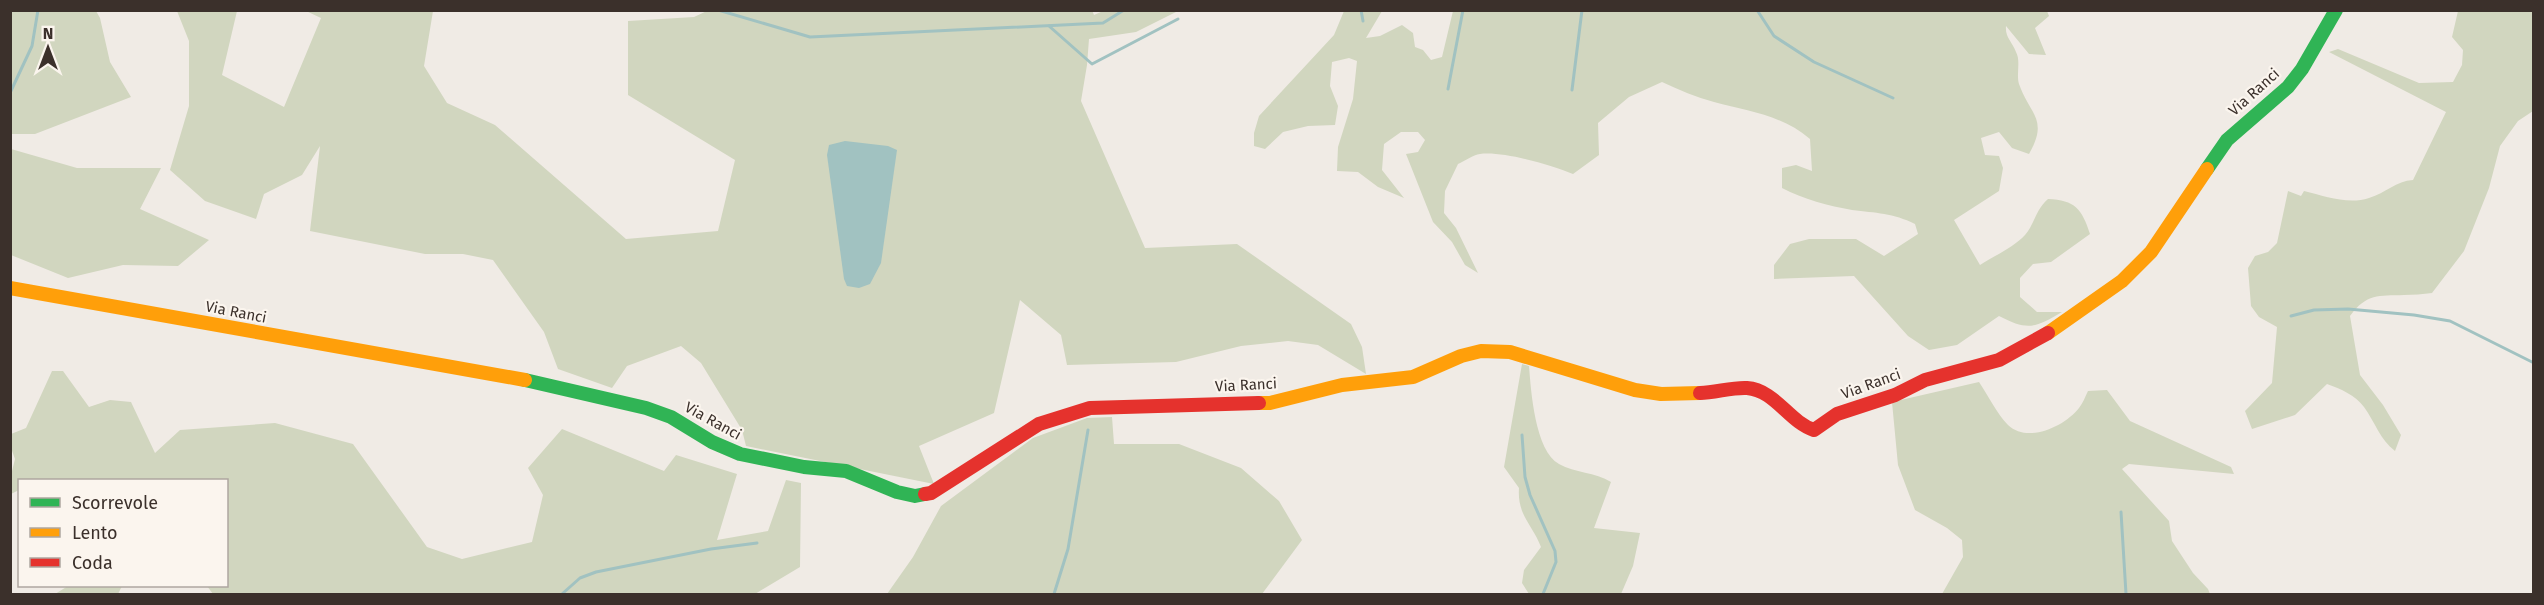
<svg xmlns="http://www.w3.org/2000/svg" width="2544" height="605" viewBox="0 0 2544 605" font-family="'Fira Sans',sans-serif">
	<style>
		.green { fill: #d1d6bf }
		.water { fill: #a1c2c1 }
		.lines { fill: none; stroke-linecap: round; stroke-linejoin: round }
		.stream { stroke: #a1c2c1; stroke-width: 3 }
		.fast { stroke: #30b455; stroke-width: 14 }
		.slow { stroke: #ff9f0a; stroke-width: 14 }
		.jam { stroke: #e5322d; stroke-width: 14 }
		.labels { text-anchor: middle; stroke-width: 4.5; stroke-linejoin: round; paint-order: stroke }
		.street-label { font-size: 15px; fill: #3b302b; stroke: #fbf5ee }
	</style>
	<rect width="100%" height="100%" fill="#f0ebe5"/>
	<g class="green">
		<polygon points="709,10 1092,10 1094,15 1103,11 1178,11 1136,32 1089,39 1087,65 1081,101 1145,248 1237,244 1351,324 1362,347 1366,374 1318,345 1288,341 1241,346 1176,362 1067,365 1061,335 1020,300 994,413 919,446 934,484 746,446 742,430 701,363 681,346 627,366 612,388 558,369 544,332 493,260 463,254 425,254 310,231 320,146 302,175 264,194 256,219 205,201 170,170 189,106 189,41 177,11 237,11 222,75 284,107 321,18 306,11 433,11 424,66 447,103 495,125 626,239 718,231 735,160 628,95 628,21 694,17"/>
		<polygon points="10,11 96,11 100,18 110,62 131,97 35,134 11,134"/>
		<path d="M 1344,11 L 1382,11 L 1366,38 L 1380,36 L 1402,25 L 1413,33 L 1415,47 L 1423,50 L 1431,60 L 1442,57 L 1453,11 L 2047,11 L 2049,16 L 2035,28 L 2046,55 L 2029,54 L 2006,26 C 2005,38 2012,41 2016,52 C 2021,61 2016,74 2019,84 C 2030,115 2049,119 2029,154 L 2012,148 L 1999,132 L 1981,138 L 1985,155 L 1999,156 L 2003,168 L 1999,191 L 1954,220 L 1980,265 C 1994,256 2014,247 2025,235 C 2035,223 2036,209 2048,199 C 2075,200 2082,209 2090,234 L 2051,262 L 2033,264 L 2020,278 L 2020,297 L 2037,312 L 2062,312 C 2035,328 2028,331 1999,316 L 1957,345 L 1929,350 L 1908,336 L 1854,276 L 1774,279 L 1774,265 L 1790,244 L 1809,239 L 1856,239 L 1884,256 L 1918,234 L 1915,224 C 1893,213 1876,213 1852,210 C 1829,206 1803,199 1782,188 L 1782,168 L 1796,165 L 1812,171 L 1810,139 C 1782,115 1748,111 1714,102 C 1696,97 1679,90 1662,82 L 1629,97 L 1598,123 L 1599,155 L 1573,174 C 1552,165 1503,151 1480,154 C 1473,155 1465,161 1458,164 L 1445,191 L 1444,213 L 1456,228 L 1478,273 L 1465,265 L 1452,242 L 1433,222 L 1406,154 L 1418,152 L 1425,140 L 1418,132 L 1401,132 L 1384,144 L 1382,170 L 1404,198 L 1378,187 L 1358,172 L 1337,171 L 1338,147 L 1353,99 L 1357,61 L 1349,58 L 1332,62 L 1330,86 L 1338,106 L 1335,125 L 1308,126 L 1283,132 L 1265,149 L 1254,146 L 1254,133 L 1259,116 L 1334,35 Z"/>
		<path d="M 2458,11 L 2533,11 L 2533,111 L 2518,121 L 2500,146 L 2489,188 L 2464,251 L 2432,293 C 2423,294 2413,295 2404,295 C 2378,296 2367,293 2350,316 L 2360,375 L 2383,405 L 2401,435 L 2395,451 C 2380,440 2375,422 2364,407 C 2355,395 2341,389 2327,384 L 2295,415 L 2252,429 L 2245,411 L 2272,383 L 2277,327 L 2259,317 L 2251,306 L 2248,268 L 2255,256 L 2268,252 L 2277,243 L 2288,191 L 2301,196 L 2304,191 C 2325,196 2348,205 2369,198 C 2386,193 2396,181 2413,180 L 2446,112 L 2329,52 L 2338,49 L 2419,83 L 2453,82 L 2462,65 L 2463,50 L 2452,37 Z"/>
		<polygon points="11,149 77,168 161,168 140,209 209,240 178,266 123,265 68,278 11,255"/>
		<path d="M 1522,364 L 1529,366 C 1531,391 1535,451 1559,464 C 1575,473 1595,472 1611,482 L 1594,528 L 1640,533 L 1633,566 L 1621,594 L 1529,594 L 1522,583 L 1524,570 L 1541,547 C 1532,524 1517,515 1519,488 L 1504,467 Z"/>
		<polygon points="52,371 63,371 89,407 110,400 131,402 155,453 180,430 275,423 353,444 427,547 462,559 532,542 543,495 528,468 562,429 664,471 676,455 737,474 717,540 768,531 786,480 801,483 800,567 755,594 213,594 207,586 226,586 226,480 20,480 19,490 11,494 11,475 15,459 11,448 11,434 26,428"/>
		<path d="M 1979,382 C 1988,395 1997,414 2008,425 C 2028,444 2065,426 2079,408 C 2083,403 2085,397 2088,391 L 2107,390 L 2130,421 L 2231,467 L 2234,474 L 2129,464 L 2122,469 L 2169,521 L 2172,541 L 2193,573 L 2208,589 L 2210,594 L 1942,594 L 1963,557 L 1962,540 L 1947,528 L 1915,510 L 1898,465 L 1892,402 Z"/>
		<polygon points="1112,417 1114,444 1179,444 1241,468 1279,501 1302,540 1262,594 887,594 913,557 941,506 1033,438 1087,418"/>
		<polygon points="68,586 122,586 118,594 55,594"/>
	</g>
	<polygon class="water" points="845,141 888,146 897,150 881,263 870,284 859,288 847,286 844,279 827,155 829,145"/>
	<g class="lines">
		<g class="stream">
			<polyline points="718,10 810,37 1103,23 1124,10"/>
			<polyline points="1361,10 1363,21"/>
			<polyline points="1757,10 1774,36 1814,62 1893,98"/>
			<polyline points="1049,26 1092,64 1178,19"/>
			<polyline points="1448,89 1463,10"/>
			<polyline points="1572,90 1582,10"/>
			<polyline points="10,93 32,46 38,10"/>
			<polyline points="2291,316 2314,310 2348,309 2414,315 2450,321 2534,363"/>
			<polyline points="1522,435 1525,477 1530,495 1555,551 1556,562 1543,594"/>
			<polyline points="2121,512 2126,594"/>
			<polyline points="562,594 580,578 596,572 711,549 757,543"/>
			<polyline points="1054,594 1068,549 1088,430"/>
		</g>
		<g class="fast">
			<polyline points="2207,169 2227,140 2288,87 2302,69 2336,10"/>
			<polyline points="525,380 646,408 671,417 712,442 740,454 804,467 846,471 897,492 915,496 925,494"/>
		</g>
		<g class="slow">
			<polyline points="10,288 525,380"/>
			<polyline points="2048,333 2122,281 2151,252 2207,169"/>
			<polyline points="1259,403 1270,403 1342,385 1413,377 1461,356 1481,351 1510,352 1635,390 1661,394 1700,393"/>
		</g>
		<g class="jam">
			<path d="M 1700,393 C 1715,393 1732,387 1747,388 C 1775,390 1789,422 1814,430 L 1837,414 L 1895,395 L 1925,380 L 1999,360 L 2048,333"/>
			<polyline points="925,494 931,493 1039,424 1090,408 1259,403"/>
		</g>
	</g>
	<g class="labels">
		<g class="street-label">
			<text transform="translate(2254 92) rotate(-42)" y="5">Via Ranci</text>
			<text transform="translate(236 312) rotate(11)" y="5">Via Ranci</text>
			<text transform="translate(1871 384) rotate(-20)" y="5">Via Ranci</text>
			<text transform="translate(1246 385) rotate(-3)" y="5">Via Ranci</text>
			<text transform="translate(713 421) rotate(29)" y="5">Via Ranci</text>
		</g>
	</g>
	<rect width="2544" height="605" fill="none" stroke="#3b302b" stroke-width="24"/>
	<rect x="18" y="479" width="210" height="108" fill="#fbf5ee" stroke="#aea6a0" stroke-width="1.5"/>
	<rect x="30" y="498" width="30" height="9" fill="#30b455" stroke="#aea6a0" stroke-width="1.5"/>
	<text x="72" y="509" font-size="18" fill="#3b302b">Scorrevole</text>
	<rect x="30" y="528" width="30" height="9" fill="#ff9f0a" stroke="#aea6a0" stroke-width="1.5"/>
	<text x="72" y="539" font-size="18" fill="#3b302b">Lento</text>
	<rect x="30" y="558" width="30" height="9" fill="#e5322d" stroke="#aea6a0" stroke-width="1.5"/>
	<text x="72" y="569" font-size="18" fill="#3b302b">Coda</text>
	<g transform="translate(48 48)" stroke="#fbf5ee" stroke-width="4.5" paint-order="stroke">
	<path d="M0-4.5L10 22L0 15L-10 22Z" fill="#3b302b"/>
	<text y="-9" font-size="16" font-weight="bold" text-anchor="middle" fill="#3b302b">N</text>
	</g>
</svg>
